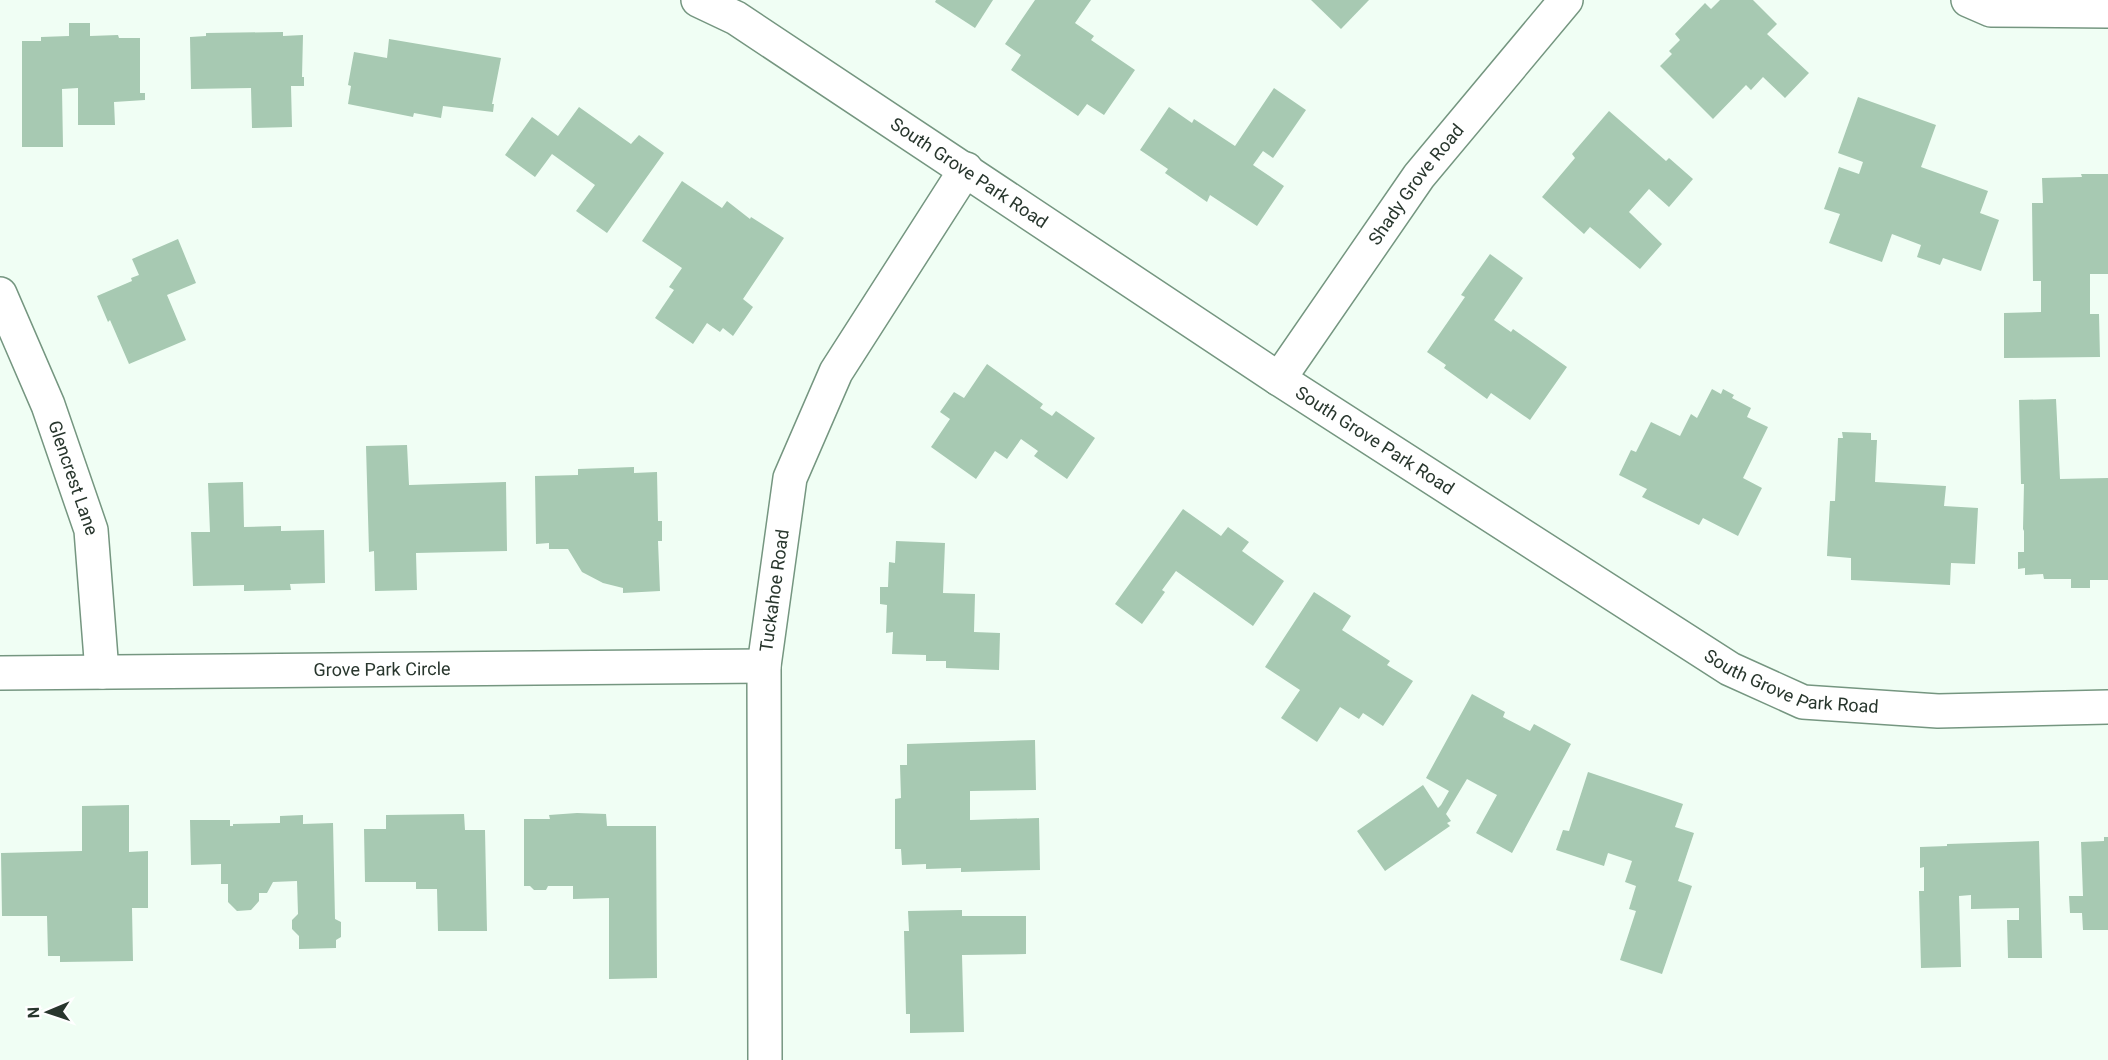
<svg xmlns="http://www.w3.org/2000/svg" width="2108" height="1060" viewBox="0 0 2108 1060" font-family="Roboto,sans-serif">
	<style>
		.building { fill: #a7c9b2 }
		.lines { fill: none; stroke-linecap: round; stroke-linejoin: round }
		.street-casing { stroke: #759680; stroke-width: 36 }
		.street { stroke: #fff; stroke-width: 33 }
		.labels { text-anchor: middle; stroke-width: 4.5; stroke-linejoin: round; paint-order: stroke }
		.street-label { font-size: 18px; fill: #28362d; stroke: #fff }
	</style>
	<rect width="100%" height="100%" fill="#f0fef4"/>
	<g class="building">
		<polygon points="936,0 993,0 975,28 935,2"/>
		<polygon points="1035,0 1091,0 1075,23 1094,36 1091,40 1135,70 1104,115 1087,104 1078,116 1011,70 1021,55 1005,44"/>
		<polygon points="1311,0 1369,0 1341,29"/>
		<polygon points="1720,0 1753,0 1777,24 1767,34 1809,73 1785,98 1763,77 1751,90 1746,85 1713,119 1660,66 1672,54 1669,51 1680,40 1675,34 1705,3 1711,9"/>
		<polygon points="69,23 90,23 90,36 118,35 119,38 140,38 140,93 145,93 145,100 114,102 115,125 78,125 78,88 62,89 63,147 22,147 22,41 41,41 41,37 69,36"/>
		<polygon points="283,32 283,36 303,35 302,77 304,77 304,86 291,86 292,127 252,128 251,88 191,89 190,37 206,36 206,33"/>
		<polygon points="389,39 501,58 492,104 494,104 493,112 443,106 441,118 414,113 413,117 348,104 351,86 348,85 354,52 387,58"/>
		<polygon points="1274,88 1306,110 1273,158 1263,151 1253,165 1284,186 1257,226 1210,195 1207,202 1165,173 1168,169 1140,150 1169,107 1192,123 1194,119 1235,146"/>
		<polygon points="1858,97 1936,125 1921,167 1988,191 1980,213 1999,220 1981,271 1943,258 1940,265 1917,257 1921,245 1892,234 1882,262 1829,243 1840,214 1824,209 1839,167 1859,174 1863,162 1838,153"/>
		<polygon points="579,107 631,144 639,135 664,153 607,233 576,211 595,185 552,154 535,177 505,155 532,117 558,136"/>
		<polygon points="1609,111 1666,161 1669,158 1693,179 1669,207 1649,189 1629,212 1662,244 1640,269 1590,227 1584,234 1542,197 1575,158 1572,154"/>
		<polygon points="2081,174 2108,174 2108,274 2090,274 2090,314 2099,314 2100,357 2004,358 2004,313 2041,312 2041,281 2033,281 2032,203 2043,203 2042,178 2082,177"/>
		<polygon points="682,181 722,208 727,201 750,219 751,217 784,238 743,299 753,307 733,336 723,328 720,332 707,323 693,344 655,318 674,290 669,287 682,268 642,241"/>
		<polygon points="178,239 196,283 167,295 186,340 129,364 110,320 108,322 97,296 132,281 131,278 139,275 132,259"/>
		<polygon points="1490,254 1523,278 1494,320 1511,332 1513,329 1567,367 1530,420 1491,393 1487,399 1444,368 1446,365 1427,352 1465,297 1461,295"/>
		<polygon points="987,364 1043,404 1040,408 1052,416 1056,411 1095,438 1067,479 1034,456 1038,451 1021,439 1007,459 995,451 976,479 931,447 950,419 940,412 954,392 964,398"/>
		<polygon points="1712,389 1721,394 1723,389 1734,395 1732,398 1751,408 1747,417 1768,427 1743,478 1762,488 1738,536 1703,518 1699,525 1642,497 1647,489 1619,475 1631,450 1636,452 1651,422 1680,436 1691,414 1697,418"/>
		<polygon points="2056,399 2060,479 2108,478 2108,580 2090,580 2090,588 2071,588 2071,579 2044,579 2043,574 2025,575 2025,568 2018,569 2018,552 2024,552 2024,531 2023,529 2024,484 2021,484 2019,400"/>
		<polygon points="1842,432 1871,433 1871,440 1877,440 1875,482 1946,486 1944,506 1978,508 1975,564 1951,563 1950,585 1851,580 1851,558 1827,556 1830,501 1835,501 1838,438 1843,438"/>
		<polygon points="407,445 409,485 506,482 507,551 416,553 417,590 375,591 374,551 369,552 366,446"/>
		<polygon points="634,467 634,473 657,472 658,521 662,521 662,541 658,541 660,591 623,593 623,588 603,583 582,572 568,549 549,549 549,543 536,544 535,476 578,475 578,469"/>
		<polygon points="243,482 244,527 281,526 281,531 324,530 325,583 290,584 291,590 244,591 244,585 193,586 191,532 210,532 208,483"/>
		<polygon points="1183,509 1221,536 1228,527 1249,542 1242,551 1284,581 1253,626 1176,571 1162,590 1165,592 1142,624 1115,604"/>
		<polygon points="896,541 945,543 943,593 975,594 974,632 1000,633 999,670 946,668 946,661 926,661 926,655 892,654 893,632 886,633 887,605 880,604 880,587 888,587 889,562 895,563"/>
		<polygon points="1314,592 1351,616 1342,630 1390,661 1387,665 1413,681 1383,726 1363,713 1359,719 1340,707 1317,742 1281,718 1300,690 1265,667"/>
		<polygon points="1472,694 1505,712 1503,717 1530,731 1534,724 1571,744 1512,853 1476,833 1497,795 1467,779 1446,814 1451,821 1447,823 1450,826 1385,871 1357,831 1423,785 1438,808 1441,805 1449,791 1426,778"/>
		<polygon points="1035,740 1036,790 970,791 970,820 1039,818 1040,870 961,872 961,868 926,869 926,864 902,865 901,849 895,849 895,799 901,798 900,765 907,765 907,744"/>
		<polygon points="1588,772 1683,804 1675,827 1694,833 1678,881 1692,886 1662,974 1620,960 1636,911 1629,909 1636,886 1625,882 1632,861 1608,853 1604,866 1556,850 1563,830 1569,831"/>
		<polygon points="129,805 129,852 148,851 148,908 132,908 133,961 60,962 60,956 48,956 47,916 2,916 1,853 82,851 82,806"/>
		<polygon points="577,813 606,814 607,826 656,826 657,978 609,979 609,898 573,899 573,886 548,886 546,890 534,890 530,886 524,886 524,819 550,819 549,815"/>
		<polygon points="464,814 465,830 485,830 487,931 438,931 437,889 416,889 416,882 365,882 364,829 386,829 386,815"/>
		<polygon points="303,815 303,824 333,823 335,919 341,922 341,937 336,940 336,948 299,949 299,936 292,929 292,920 298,914 297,881 273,882 267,893 259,893 259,901 251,910 237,911 228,902 228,884 221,884 221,864 191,865 190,820 230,820 230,826 233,826 233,824 280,823 280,816"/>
		<polygon points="2104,837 2108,837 2108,930 2083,930 2082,913 2070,913 2069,896 2083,896 2081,842 2104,841"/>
		<polygon points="2039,841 2042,958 2008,958 2007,920 2019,920 2019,908 1971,909 1971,895 1959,896 1961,967 1921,968 1919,891 1924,891 1924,867 1920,868 1920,847 1947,846 1947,844"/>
		<polygon points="962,910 962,916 1026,916 1026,954 962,955 964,1032 910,1033 910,1014 906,1014 904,931 909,931 908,911"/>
	</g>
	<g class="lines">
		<g class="street-casing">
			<g id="street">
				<path id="s1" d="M 698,0 L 736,18 L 1279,379 L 1730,669 L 1803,702 L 1938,711 L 2108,707"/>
				<polyline points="1968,0 1991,10 2108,11"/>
				<path id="s2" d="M 0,294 L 48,405 L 91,530 L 102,672"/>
				<path id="s3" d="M 1279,379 L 1419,176 L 1566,0"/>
				<path id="s4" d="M 0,673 L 764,666"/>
				<path id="s5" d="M 765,1060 L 764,666 L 790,478 L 836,372 L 966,169"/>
			</g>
		</g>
		<use href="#street" class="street"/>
	</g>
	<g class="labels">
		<g class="street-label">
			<text dy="6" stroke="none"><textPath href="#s1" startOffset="322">South Grove Park Road</textPath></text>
			<text dy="6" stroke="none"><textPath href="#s3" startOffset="238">Shady Grove Road</textPath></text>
			<text dy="6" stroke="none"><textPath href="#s1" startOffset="808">South Grove Park Road</textPath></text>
			<text dy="6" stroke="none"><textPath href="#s2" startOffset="198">Glencrest Lane</textPath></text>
			<text dy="6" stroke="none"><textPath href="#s5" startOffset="470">Tuckahoe Road</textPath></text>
			<text dy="6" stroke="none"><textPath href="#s4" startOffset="382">Grove Park Circle</textPath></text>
			<text dy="6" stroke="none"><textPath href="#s1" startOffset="1294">South Grove Park Road</textPath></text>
		</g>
	</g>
	<g transform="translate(48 1012) rotate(268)" stroke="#ffffff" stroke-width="4.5" paint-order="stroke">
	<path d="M0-4.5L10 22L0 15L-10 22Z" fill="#28362d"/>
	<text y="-9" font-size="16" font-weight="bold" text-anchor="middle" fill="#28362d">N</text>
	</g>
</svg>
